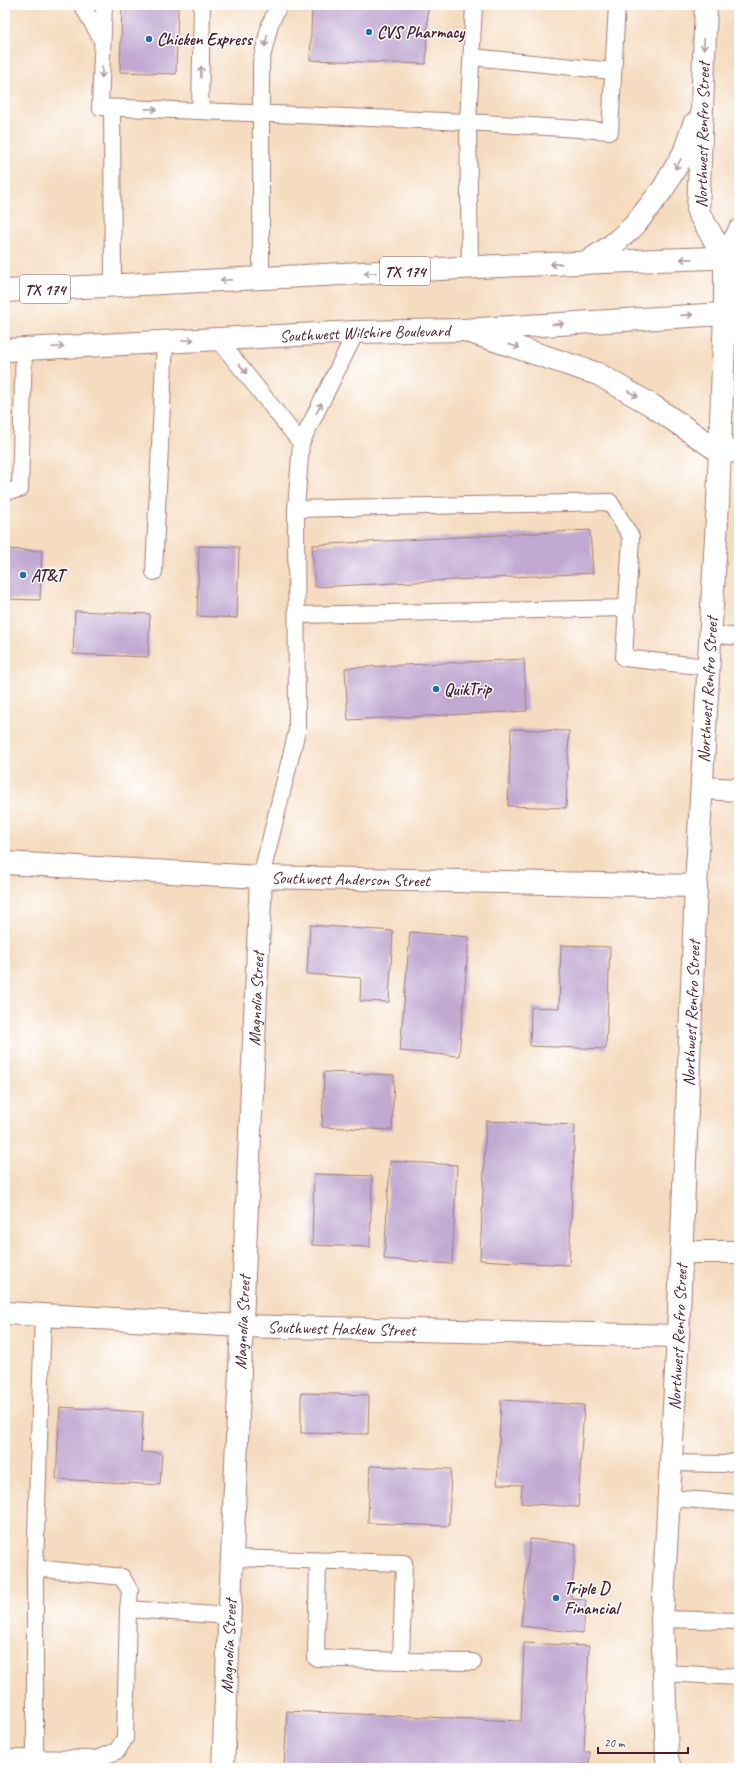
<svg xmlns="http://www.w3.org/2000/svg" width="744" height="1773" viewBox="0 0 744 1773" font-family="Caveat,sans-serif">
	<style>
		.building { fill: #c1a9d2 }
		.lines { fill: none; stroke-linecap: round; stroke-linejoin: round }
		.lane-casing { stroke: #a07d75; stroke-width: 18 }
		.street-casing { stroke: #a07d75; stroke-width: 24 }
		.secondary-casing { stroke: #a07d75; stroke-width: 24 }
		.primary-casing { stroke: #a07d75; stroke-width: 24 }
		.lane { stroke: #fff; stroke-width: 16 }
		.street { stroke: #fff; stroke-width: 22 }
		.secondary { stroke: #fff; stroke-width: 22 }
		.primary { stroke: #fff; stroke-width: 22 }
		.oneway { stroke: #ae9aa0 }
		.poi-dot { fill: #1f6fb2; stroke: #fff; stroke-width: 1.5 }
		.labels { text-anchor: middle; stroke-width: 3; stroke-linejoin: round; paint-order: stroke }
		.shield { fill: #fff; stroke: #80626b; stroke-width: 1 }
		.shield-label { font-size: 16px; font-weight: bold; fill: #4a1f2b }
		.poi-label { font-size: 17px; font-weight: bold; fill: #4a1f2b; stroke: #fff; text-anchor: start }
		.street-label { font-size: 17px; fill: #4a1f2b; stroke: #fff }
	</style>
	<rect width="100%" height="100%" fill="#fff"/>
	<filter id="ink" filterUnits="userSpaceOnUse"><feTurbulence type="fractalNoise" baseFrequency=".025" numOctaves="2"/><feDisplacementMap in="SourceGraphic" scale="8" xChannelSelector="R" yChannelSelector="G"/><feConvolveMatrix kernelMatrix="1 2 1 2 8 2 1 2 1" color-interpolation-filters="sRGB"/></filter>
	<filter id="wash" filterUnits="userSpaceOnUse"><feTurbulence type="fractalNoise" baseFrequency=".012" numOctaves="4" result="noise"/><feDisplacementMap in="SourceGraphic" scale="16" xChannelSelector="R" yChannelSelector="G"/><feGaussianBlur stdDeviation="0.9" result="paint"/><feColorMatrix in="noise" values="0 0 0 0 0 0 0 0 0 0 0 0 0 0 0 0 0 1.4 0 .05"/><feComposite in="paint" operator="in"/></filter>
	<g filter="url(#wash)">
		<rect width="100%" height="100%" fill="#f5dbbf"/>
		<g id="blocks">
			<g class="building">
				<polygon points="122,5 178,5 176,74 120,72"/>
				<polygon points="312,5 428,5 426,64 310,60"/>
				<polygon points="590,530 593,573 315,587 312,545"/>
				<polygon points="199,546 239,547 237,618 197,616"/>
				<polygon points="5,549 42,551 40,600 5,599"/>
				<polygon points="75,611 150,614 148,657 73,654"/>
				<polygon points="524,659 527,711 348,720 345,668"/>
				<polygon points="511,729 569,731 566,808 508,806"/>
				<polygon points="310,925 393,931 389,1002 360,1001 361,978 307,974"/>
				<polygon points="410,932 469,937 459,1056 400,1051"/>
				<polygon points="561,945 610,947 606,1049 530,1046 531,1007 559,1008"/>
				<polygon points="5,1057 9,1058 6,1106 5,1106"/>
				<polygon points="324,1072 394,1075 392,1130 322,1127"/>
				<polygon points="486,1121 575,1125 569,1265 480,1260"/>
				<polygon points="390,1161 457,1165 452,1264 384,1259"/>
				<polygon points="314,1174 372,1176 370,1247 312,1245"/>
				<polygon points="301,1393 369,1395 368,1434 301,1433"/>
				<polygon points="501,1400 584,1405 578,1507 521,1503 522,1485 497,1484"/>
				<polygon points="60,1407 143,1412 141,1452 162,1453 160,1485 56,1479"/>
				<polygon points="370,1466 451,1469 449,1526 368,1523"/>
				<polygon points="530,1539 576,1544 571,1599 586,1600 583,1633 521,1626"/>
				<polygon points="524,1643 589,1646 584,1752 590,1752 589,1768 284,1768 287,1711 521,1721"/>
			</g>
		</g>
	</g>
	<g filter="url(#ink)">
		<use href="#blocks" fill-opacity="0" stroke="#a07d75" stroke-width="1"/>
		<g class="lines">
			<g class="lane-casing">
				<g id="lane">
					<polyline points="82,5 102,40"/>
					<polyline points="104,5 100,107 468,122 470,268"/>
					<polyline points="474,5 468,122 610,131 617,5"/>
					<polyline points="472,57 613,71"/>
					<polyline points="112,108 113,285"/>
					<polyline points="200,111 202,5"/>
					<polyline points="261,278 261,62 270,24 279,5"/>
					<polyline points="218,339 301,443"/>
					<polyline points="5,492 20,489 24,349"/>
					<polyline points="296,509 610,502 631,537 624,658 709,667"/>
					<polyline points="154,572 165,341"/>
					<polyline points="297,615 627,608"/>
					<polyline points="711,634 739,637"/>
					<polyline points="261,877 297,731 296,509 301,443 356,332"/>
					<polyline points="671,1463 723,1464 739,1461"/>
					<polyline points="669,1498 739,1503"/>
					<polyline points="233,1558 404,1563 401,1661 316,1658 318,1561"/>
					<polyline points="128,1609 230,1616"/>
					<polyline points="662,1619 739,1621"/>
					<polyline points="401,1661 473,1662"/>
					<polyline points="664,1673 739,1677"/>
					<polyline points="5,1758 96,1759 117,1751 125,1738 128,1609 130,1591 122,1577 35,1568 43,1315"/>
					<polyline points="35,1759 35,1568"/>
				</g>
			</g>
			<g class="street-casing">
				<g id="street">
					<polyline points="720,452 739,451"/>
					<polyline points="702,788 739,790"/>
					<path id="s1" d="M 5,863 L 261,877 L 696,886"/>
					<polyline points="682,1252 739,1252"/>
					<path id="s2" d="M 5,1313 L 242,1326 L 678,1336"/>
					<path id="s3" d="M 223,1768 L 261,877"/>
				</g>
			</g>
			<g class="secondary-casing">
				<g id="secondary">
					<polyline points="706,5 698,212 725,258"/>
					<polyline points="586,263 611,246 634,226 663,189 684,153 694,124"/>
					<polyline points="464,330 598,374 653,406 720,452"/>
					<path id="s4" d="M 670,1768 L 667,1758 L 662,1619 L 678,1336 L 696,886 L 718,502 L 725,313 L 725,258 L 739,231"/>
				</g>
			</g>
			<g class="primary-casing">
				<g id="primary">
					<polyline points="5,291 499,266 739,257"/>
					<path id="s5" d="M 5,350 L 356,332 L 463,330 L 739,313"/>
				</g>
			</g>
			<use href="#lane" class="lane"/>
			<use href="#street" class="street"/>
			<use href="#secondary" class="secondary"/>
			<use href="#primary" class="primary"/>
		</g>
		<defs><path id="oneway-shaft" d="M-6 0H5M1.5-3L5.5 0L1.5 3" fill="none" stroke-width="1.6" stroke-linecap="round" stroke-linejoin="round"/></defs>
		<g class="oneway">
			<use href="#oneway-shaft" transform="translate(266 41) rotate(102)"/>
			<use href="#oneway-shaft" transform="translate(704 44) rotate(92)"/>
			<use href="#oneway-shaft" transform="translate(102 72) rotate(92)"/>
			<use href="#oneway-shaft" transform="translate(201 72) rotate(-89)"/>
			<use href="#oneway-shaft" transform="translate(151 109) rotate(2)"/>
			<use href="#oneway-shaft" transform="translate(678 164) rotate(120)"/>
			<use href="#oneway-shaft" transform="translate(686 259) rotate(178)"/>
			<use href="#oneway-shaft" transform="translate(556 264) rotate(178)"/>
			<use href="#oneway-shaft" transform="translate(370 273) rotate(177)"/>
			<use href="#oneway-shaft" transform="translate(226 280) rotate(177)"/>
			<use href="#oneway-shaft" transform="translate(687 315) rotate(-4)"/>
			<use href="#oneway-shaft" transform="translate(558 324) rotate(-4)"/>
			<use href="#oneway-shaft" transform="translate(188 340) rotate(-3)"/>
			<use href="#oneway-shaft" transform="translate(514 346) rotate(17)"/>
			<use href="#oneway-shaft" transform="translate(58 347) rotate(-3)"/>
			<use href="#oneway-shaft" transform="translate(243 369) rotate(51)"/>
			<use href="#oneway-shaft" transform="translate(633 394) rotate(30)"/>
			<use href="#oneway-shaft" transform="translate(319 408) rotate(-64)"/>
		</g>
	</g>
	<g class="poi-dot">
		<circle cx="369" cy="32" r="4"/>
		<circle cx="149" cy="39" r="4"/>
		<circle cx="23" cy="575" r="4"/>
		<circle cx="436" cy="689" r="4"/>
		<circle cx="556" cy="1598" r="4"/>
	</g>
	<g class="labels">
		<g class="shield">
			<rect x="380" y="257" width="50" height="28" rx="3"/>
			<rect x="20" y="275" width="50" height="28" rx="3"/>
		</g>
		<g class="shield-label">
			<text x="405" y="277">TX 174</text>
			<text x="45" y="295">TX 174</text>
		</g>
		<g class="poi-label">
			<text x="377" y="38">CVS Pharmacy</text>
			<text x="157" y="45">Chicken Express</text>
			<text x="31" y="581">AT&amp;T</text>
			<text x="444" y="695">QuikTrip</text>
			<text x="564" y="1594">Triple D<tspan x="564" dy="20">Financial</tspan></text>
		</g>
		<g class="street-label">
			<text transform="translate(702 135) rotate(-89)" y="6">Northwest Renfro Street</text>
			<text dy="6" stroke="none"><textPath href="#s5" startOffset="360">Southwest Wilshire Boulevard</textPath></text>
			<text dy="6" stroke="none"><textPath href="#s4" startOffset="1080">Northwest Renfro Street</textPath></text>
			<text dy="6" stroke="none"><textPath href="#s1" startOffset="346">Southwest Anderson Street</textPath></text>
			<text dy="6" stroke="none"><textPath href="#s3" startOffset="770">Magnolia Street</textPath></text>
			<text dy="6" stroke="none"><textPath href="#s4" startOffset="756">Northwest Renfro Street</textPath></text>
			<text dy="6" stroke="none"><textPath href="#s3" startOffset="446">Magnolia Street</textPath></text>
			<text dy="6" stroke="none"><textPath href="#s2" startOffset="337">Southwest Haskew Street</textPath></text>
			<text dy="6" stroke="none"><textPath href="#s4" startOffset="432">Northwest Renfro Street</textPath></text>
			<text dy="6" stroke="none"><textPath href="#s3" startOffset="122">Magnolia Street</textPath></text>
		</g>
	</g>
	<rect width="744" height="1773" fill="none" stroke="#fff" stroke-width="20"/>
	<path d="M598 1747v6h90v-6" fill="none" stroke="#4a1f2b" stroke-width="2"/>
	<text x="604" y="1747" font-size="12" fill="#4a1f2b" stroke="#ffffff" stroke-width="3" paint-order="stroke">20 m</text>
</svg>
